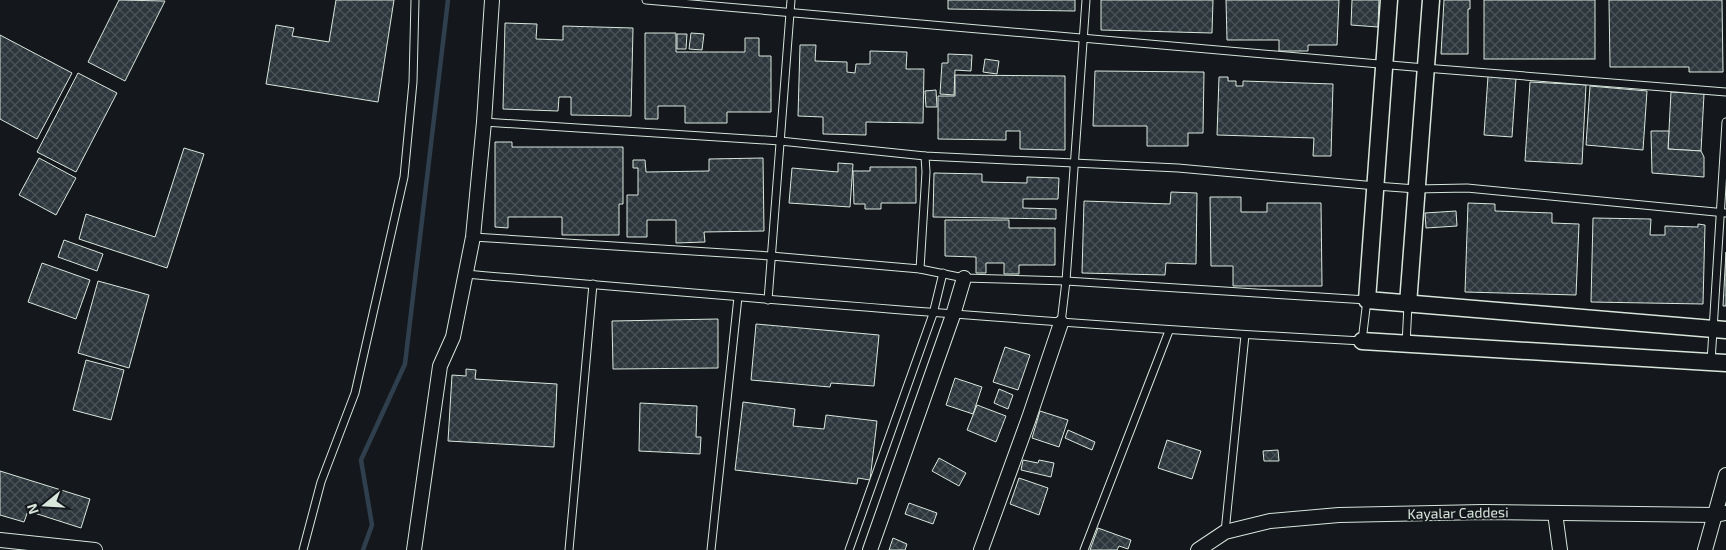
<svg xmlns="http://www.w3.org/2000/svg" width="1726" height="550" viewBox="0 0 1726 550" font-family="'Exo 2',sans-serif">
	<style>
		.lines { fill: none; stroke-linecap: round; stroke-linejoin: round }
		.stream { stroke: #2f3f4d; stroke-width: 4.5 }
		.building { fill: url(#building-cross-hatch); stroke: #d8e6dc }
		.service-casing { stroke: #d8e6dc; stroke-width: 9 }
		.minor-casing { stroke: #d8e6dc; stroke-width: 16 }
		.tertiary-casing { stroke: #d8e6dc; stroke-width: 19 }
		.service { stroke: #14181c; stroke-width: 7 }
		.minor { stroke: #14181c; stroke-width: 14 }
		.tertiary { stroke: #14181c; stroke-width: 16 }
		.labels { text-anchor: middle; stroke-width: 4; stroke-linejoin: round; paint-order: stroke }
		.street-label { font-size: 14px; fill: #d8e6dc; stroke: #14181c }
	</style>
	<defs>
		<pattern id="building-cross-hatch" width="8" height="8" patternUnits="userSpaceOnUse" patternTransform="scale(1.25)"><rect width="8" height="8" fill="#2c363c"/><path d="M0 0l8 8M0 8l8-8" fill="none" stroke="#4a5358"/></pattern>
	</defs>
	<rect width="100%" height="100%" fill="#14181c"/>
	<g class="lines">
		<polyline class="stream" points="363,550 372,525 361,460 405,364 448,0"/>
	</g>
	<g class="building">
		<polygon points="119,0 165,1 125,81 88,62"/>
		<polygon points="336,0 394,0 378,102 266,84 276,25 294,28 292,36 329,42"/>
		<polygon points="948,0 1075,0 1075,11 948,9"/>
		<polygon points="1101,0 1213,0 1212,33 1101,30"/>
		<polygon points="1226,0 1339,0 1337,45 1308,45 1308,51 1279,51 1279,40 1227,40"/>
		<polygon points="1352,0 1379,0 1378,27 1351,25"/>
		<polygon points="1444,0 1470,0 1470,9 1468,9 1468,54 1441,54"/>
		<rect x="1484" y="0" width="111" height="59"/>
		<polygon points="1609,0 1722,0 1723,72 1689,72 1689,67 1610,67"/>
		<polygon points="505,23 537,24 536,39 563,40 563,26 633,28 631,116 571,115 571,97 559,97 558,111 503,109"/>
		<polygon points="645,33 676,33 676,52 745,52 745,38 759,38 759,56 771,56 771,112 727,112 727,123 685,123 685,106 658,106 658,119 645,119"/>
		<polygon points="691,33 704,34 702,50 689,49"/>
		<polygon points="677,34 687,34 686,49 677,49"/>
		<polygon points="0,35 72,73 37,139 0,119"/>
		<polygon points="800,45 816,45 815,61 847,62 847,72 855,73 856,64 870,64 870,51 907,52 906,69 924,69 923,123 866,122 866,135 823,134 823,117 798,116"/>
		<polygon points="948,54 972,55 971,71 955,70 954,95 940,94 942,63 948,63"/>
		<polygon points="985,59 999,61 997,74 983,72"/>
		<polygon points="1095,71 1204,72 1203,133 1188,133 1188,146 1147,146 1147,126 1093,126"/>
		<polygon points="78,73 117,93 76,172 37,152"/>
		<polygon points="955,75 1065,76 1065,150 1020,149 1020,131 1006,131 1006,140 938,139 938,96 955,96"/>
		<polygon points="1488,76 1516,78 1512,137 1484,135"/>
		<polygon points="1219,77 1228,77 1228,81 1236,81 1236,86 1243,86 1243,81 1333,84 1331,156 1313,156 1314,138 1217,135"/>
		<polygon points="1530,82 1586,85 1582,164 1525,161"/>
		<polygon points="1590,86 1647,91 1643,150 1586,145"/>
		<polygon points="936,90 937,107 926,107 925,91"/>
		<polygon points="1671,92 1704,94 1701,151 1668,149"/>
		<polygon points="1651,131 1669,131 1668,149 1701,151 1704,157 1704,177 1652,173"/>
		<polygon points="495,142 512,142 512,147 623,147 623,204 619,204 619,235 562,235 562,217 508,217 508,228 495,227"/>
		<polygon points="184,148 204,154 167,268 79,239 86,214 155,237"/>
		<polygon points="39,158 76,178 56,215 19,195"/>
		<polygon points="763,158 764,231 704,232 705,242 676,243 676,220 647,220 647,237 627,237 627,195 638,195 638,168 633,168 633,160 645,160 646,172 709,171 709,159"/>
		<polygon points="838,163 853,164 850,207 789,203 792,168 838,172"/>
		<polygon points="870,167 916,167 916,203 881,203 881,209 865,209 865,204 854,204 853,171 870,171"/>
		<polygon points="934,173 982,174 982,182 1027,183 1027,177 1059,178 1058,199 1023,199 1023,208 1056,209 1056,219 933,217"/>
		<polygon points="1171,192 1197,193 1196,264 1166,263 1165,275 1082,273 1084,201 1170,204"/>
		<polygon points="1210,197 1241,197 1241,212 1267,212 1267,203 1321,203 1322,286 1233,286 1233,266 1211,266"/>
		<polygon points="1468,203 1495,204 1495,211 1552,213 1552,223 1579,224 1576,295 1465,292"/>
		<polygon points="1456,211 1457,226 1426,228 1425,213"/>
		<polygon points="1593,218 1651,219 1650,235 1665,235 1665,226 1698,227 1698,224 1705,225 1703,304 1591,302"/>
		<polygon points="945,220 1009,220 1009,228 1055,228 1055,265 1019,265 1019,274 1004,274 1004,263 986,263 986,273 976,273 976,257 945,256"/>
		<polygon points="64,240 103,254 97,271 58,257"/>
		<polygon points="1726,252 1726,306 1723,306"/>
		<polygon points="42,263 90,280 76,319 28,302"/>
		<polygon points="98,281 149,295 129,368 78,353"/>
		<polygon points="718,319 718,368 613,369 612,321"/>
		<polygon points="756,324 879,335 874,386 831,383 830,387 751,380"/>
		<polygon points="1005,347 1030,355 1018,390 993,382"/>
		<polygon points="86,360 124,370 111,420 73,410"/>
		<polygon points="466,369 476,370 475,379 557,384 554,447 448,441 452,375 466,376"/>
		<polygon points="955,378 982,387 973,414 946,405"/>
		<polygon points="999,389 1013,395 1008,409 994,403"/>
		<polygon points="743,402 795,409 793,426 824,429 826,415 877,421 870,480 858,478 857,484 735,470"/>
		<polygon points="640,403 697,406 696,437 701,437 700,454 639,451"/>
		<polygon points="977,405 1006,416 996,442 967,430"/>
		<polygon points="1040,411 1068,420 1059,447 1032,438"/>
		<polygon points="1068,430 1095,442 1092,450 1065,438"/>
		<polygon points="1167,440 1201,451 1192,479 1158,468"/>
		<polygon points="1278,450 1279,461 1264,461 1263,451"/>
		<polygon points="939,458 966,473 959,486 932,471"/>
		<polygon points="1023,460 1038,463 1039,460 1054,463 1051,477 1021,470"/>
		<polygon points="0,471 90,499 81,528 28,511 24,522 0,515"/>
		<polygon points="1019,478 1048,488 1039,515 1010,504"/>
		<polygon points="909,503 937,513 933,524 905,514"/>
		<polygon points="1098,528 1131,540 1128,549 1119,546 1117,550 1090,550"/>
		<polygon points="893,538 907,544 905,550 889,550"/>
	</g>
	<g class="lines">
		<g class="service-casing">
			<g id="service">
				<polyline points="646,0 1425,68 1726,92"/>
				<polyline points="484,122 780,141 925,156 1178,168 1376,186 1416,189 1467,188 1726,213"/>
				<polyline points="920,269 926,172 925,156"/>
				<path d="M 465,274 C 764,299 1063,325 1362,341 L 1367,300 L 1066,281 L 964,278 L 920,269 L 771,256 L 473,237"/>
				<polyline points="768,300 791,0"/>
				<polyline points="1061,323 1066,281 1086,0"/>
				<polyline points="1406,345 1408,304"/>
				<polyline points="1711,362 1726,122"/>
				<polyline points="1225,532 1245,335"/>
				<polyline points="303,550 321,482 355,393 404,177 413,82 415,0"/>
				<polyline points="569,550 593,284"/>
				<polyline points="711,550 738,297"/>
				<polyline points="849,550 933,314 943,273"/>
				<polyline points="1084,550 1169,331"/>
			</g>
		</g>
		<g class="minor-casing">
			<g id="minor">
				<polyline points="1555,513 1560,550"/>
				<polyline points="0,540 95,550"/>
				<polyline points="414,550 440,366 453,337 473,237 484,122 492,0"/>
				<polyline points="870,550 953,315 964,278"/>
				<polyline points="981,550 1029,418 1061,323"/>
				<polyline points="1198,550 1225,532 1270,521 1339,515 1483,512 1714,515 1726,513"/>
				<polyline points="1705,550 1726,475"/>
			</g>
		</g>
		<g class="tertiary-casing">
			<g id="tertiary">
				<polyline points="1389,0 1367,300 1726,330"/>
				<polyline points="1408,304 1431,0"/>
				<polyline points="1362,341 1726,363"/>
			</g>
		</g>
		<use href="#service" class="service"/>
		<use href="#minor" class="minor"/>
		<use href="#tertiary" class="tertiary"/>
	</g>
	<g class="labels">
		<g class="street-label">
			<text transform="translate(1458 513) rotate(-1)" y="5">Kayalar Caddesi</text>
		</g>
	</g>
	<g transform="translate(45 505) rotate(252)" stroke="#14181c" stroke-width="4" paint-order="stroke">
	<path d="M0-4L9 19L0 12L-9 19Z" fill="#d8e6dc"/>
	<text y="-8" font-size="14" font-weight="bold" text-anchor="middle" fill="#d8e6dc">N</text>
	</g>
</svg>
